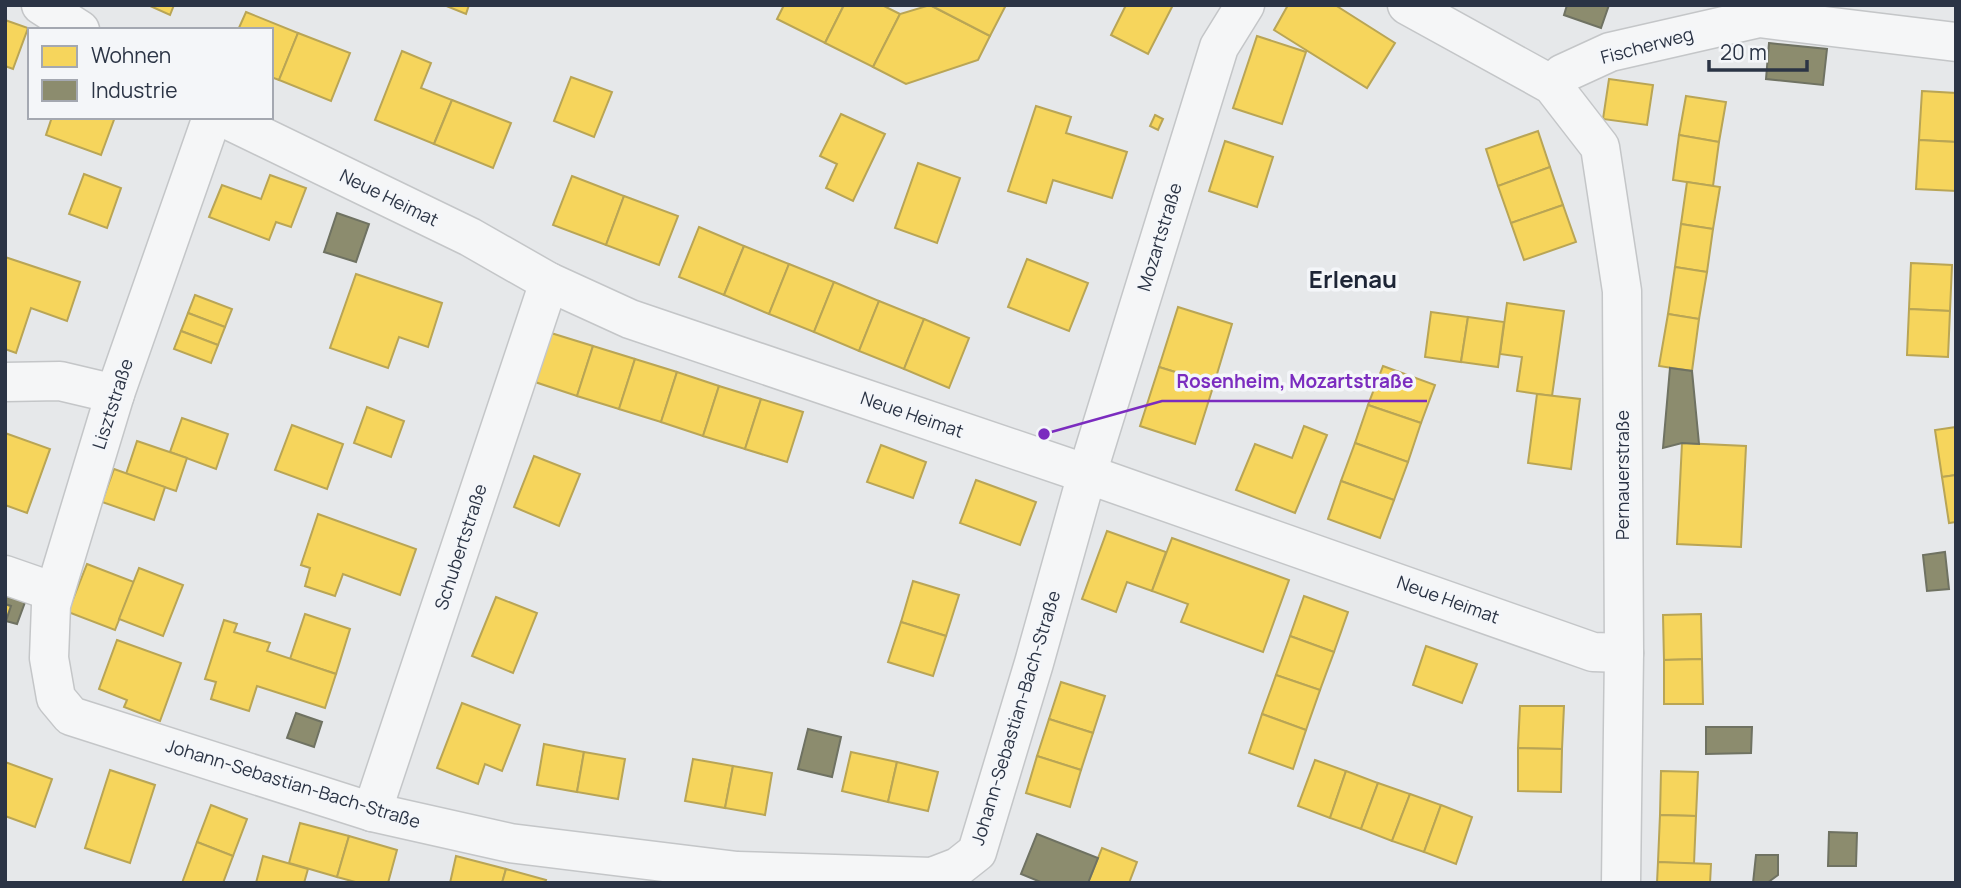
<svg xmlns="http://www.w3.org/2000/svg" width="1961" height="888" viewBox="0 0 1961 888" font-family="Manrope,sans-serif">
	<style>
		.homes { fill: #f6d55c; stroke: #b9a555; stroke-width: 2 }
		.industry { fill: #8c8c6e; stroke: #6f7262; stroke-width: 2 }
		.lines { fill: none; stroke-linecap: round; stroke-linejoin: round }
		.minor-casing { stroke: #c4c6c8; stroke-width: 41 }
		.minor { stroke: #f5f6f7; stroke-width: 38 }
		.labels { text-anchor: middle; stroke-width: 7; stroke-linejoin: round; paint-order: stroke }
		.street-label { font-size: 18px; fill: #2b3445; stroke: #f4f6f9 }
		.district-label { font-size: 24px; font-weight: bold; fill: #1d2536; stroke: #f4f6f9 }
		.leader { fill: none; stroke: #7b2cbf; stroke-width: 2.5 }
		.callout-dot { fill: #7b2cbf; stroke: #f4f6f9; stroke-width: 2.5 }
		.callout-label { font-size: 19px; text-anchor: middle; font-weight: bold; fill: #7b2cbf; stroke: #f4f6f9; stroke-width: 7; stroke-linejoin: round; paint-order: stroke }
	</style>
	<rect width="100%" height="100%" fill="#e6e8ea"/>
	<g class="homes">
		<polygon points="148,5 174,5 170,15"/>
		<polygon points="444,5 469,5 466,14"/>
		<polygon points="784,5 844,5 825,43 777,19"/>
		<polygon points="844,5 882,5 900,14 873,67 825,43"/>
		<polygon points="930,5 990,36 978,60 906,84 873,67 900,14"/>
		<polygon points="930,5 1006,5 990,36"/>
		<polygon points="1126,5 1173,5 1148,54 1111,35"/>
		<polygon points="1288,5 1335,5 1395,43 1367,88 1274,30"/>
		<polygon points="246,12 298,33 279,80 271,77 271,30 238,30"/>
		<polygon points="5,20 28,28 13,69 5,66"/>
		<polygon points="298,33 350,53 331,101 279,80"/>
		<polygon points="1257,36 1306,52 1282,124 1233,108"/>
		<polygon points="402,51 431,63 421,88 452,100 434,144 375,120"/>
		<polygon points="571,77 612,92 594,137 554,121"/>
		<polygon points="1609,79 1653,85 1647,125 1603,119"/>
		<polygon points="1922,91 1956,93 1956,142 1919,140"/>
		<polygon points="1686,96 1726,102 1719,142 1679,135"/>
		<polygon points="452,100 511,123 493,168 434,144"/>
		<polygon points="1036,106 1071,117 1066,133 1127,152 1112,198 1053,180 1046,203 1008,191"/>
		<polygon points="841,114 885,134 853,201 826,188 837,164 820,156"/>
		<polygon points="1155,115 1163,119 1158,130 1150,126"/>
		<polygon points="52,117 115,117 101,155 46,135"/>
		<polygon points="1538,131 1550,167 1498,186 1486,149"/>
		<polygon points="1679,135 1719,142 1713,186 1673,180"/>
		<polygon points="1919,140 1956,142 1956,191 1916,189"/>
		<polygon points="1225,141 1273,157 1257,207 1209,191"/>
		<polygon points="918,163 960,178 937,243 895,228"/>
		<polygon points="1550,167 1563,205 1511,223 1498,186"/>
		<polygon points="84,174 121,188 107,228 69,214"/>
		<polygon points="270,175 306,188 291,227 276,222 269,240 209,217 222,185 261,199"/>
		<polygon points="572,176 624,196 606,245 553,225"/>
		<polygon points="1687,182 1720,187 1713,229 1681,224"/>
		<polygon points="624,196 678,216 659,265 606,245"/>
		<polygon points="1563,205 1576,242 1524,260 1511,223"/>
		<polygon points="1681,224 1713,229 1707,272 1675,267"/>
		<polygon points="699,227 744,246 724,295 679,277"/>
		<polygon points="744,246 789,264 769,314 724,295"/>
		<polygon points="5,257 80,282 67,321 31,308 16,353 5,349"/>
		<polygon points="1027,259 1088,283 1069,331 1008,307"/>
		<polygon points="1911,263 1952,265 1950,311 1909,309"/>
		<polygon points="789,264 834,282 814,332 769,314"/>
		<polygon points="1675,267 1707,272 1699,319 1668,314"/>
		<polygon points="356,274 442,303 428,347 399,337 388,368 330,348"/>
		<polygon points="834,282 879,301 859,351 814,332"/>
		<polygon points="195,295 232,309 225,327 188,313"/>
		<polygon points="879,301 924,319 904,369 859,351"/>
		<polygon points="1507,303 1564,311 1552,396 1517,391 1522,357 1500,354"/>
		<polygon points="1178,307 1232,324 1214,384 1159,367"/>
		<polygon points="1909,309 1950,311 1948,357 1907,355"/>
		<polygon points="1431,312 1468,317 1461,362 1425,357"/>
		<polygon points="188,313 225,327 218,345 181,331"/>
		<polygon points="1668,314 1699,319 1692,371 1659,366"/>
		<polygon points="1468,317 1504,322 1498,367 1461,362"/>
		<polygon points="924,319 969,338 949,388 904,369"/>
		<polygon points="181,331 218,345 211,363 174,349"/>
		<polygon points="551,333 593,346 577,396 535,382"/>
		<polygon points="593,346 635,359 619,409 577,396"/>
		<polygon points="635,359 677,372 661,422 619,409"/>
		<polygon points="1383,366 1435,385 1421,423 1368,405"/>
		<polygon points="1159,367 1214,384 1195,444 1140,426"/>
		<polygon points="677,372 719,386 703,436 661,422"/>
		<polygon points="719,386 761,399 745,449 703,436"/>
		<polygon points="1537,394 1580,399 1571,469 1528,463"/>
		<polygon points="761,399 803,412 787,462 745,449"/>
		<polygon points="1368,405 1421,423 1408,462 1355,443"/>
		<polygon points="367,407 404,421 391,457 354,443"/>
		<polygon points="182,418 228,434 216,469 170,452"/>
		<polygon points="292,425 343,444 327,489 275,470"/>
		<polygon points="1304,426 1327,435 1295,513 1236,490 1255,444 1292,458"/>
		<polygon points="1956,427 1956,475 1942,477 1935,430"/>
		<polygon points="5,433 50,449 27,513 5,505"/>
		<polygon points="137,441 187,458 176,491 126,474"/>
		<polygon points="1355,443 1408,462 1394,500 1341,481"/>
		<polygon points="1682,443 1746,446 1741,547 1677,544"/>
		<polygon points="881,445 926,462 913,498 867,482"/>
		<polygon points="534,456 580,474 559,526 514,507"/>
		<polygon points="114,469 165,487 154,520 102,502"/>
		<polygon points="1956,475 1956,522 1949,523 1942,477"/>
		<polygon points="976,480 1036,502 1020,545 960,523"/>
		<polygon points="1341,481 1394,500 1380,538 1328,519"/>
		<polygon points="318,514 416,549 400,595 343,574 335,596 305,586 310,568 301,565"/>
		<polygon points="1107,531 1166,552 1152,591 1127,582 1116,612 1082,599"/>
		<polygon points="1172,538 1289,580 1263,652 1181,622 1188,604 1152,591"/>
		<polygon points="87,564 134,582 115,630 68,612"/>
		<polygon points="139,568 183,585 163,636 119,619"/>
		<polygon points="913,581 959,595 946,636 901,622"/>
		<polygon points="1304,596 1348,612 1334,652 1290,636"/>
		<polygon points="496,597 537,613 513,673 472,656"/>
		<polygon points="5,604 11,606 5,624"/>
		<polygon points="305,614 350,629 336,674 290,659"/>
		<polygon points="1701,614 1702,659 1664,660 1663,615"/>
		<polygon points="224,620 237,624 234,632 270,643 267,651 336,674 325,708 257,686 249,711 211,699 216,682 205,679"/>
		<polygon points="901,622 946,636 933,676 888,662"/>
		<polygon points="1290,636 1334,652 1320,690 1276,675"/>
		<polygon points="117,640 181,663 160,721 124,707 127,700 99,689"/>
		<polygon points="1426,646 1477,664 1462,703 1413,685"/>
		<polygon points="1702,659 1703,704 1664,704 1664,660"/>
		<polygon points="1276,675 1320,690 1306,730 1262,714"/>
		<polygon points="1061,682 1105,696 1093,733 1049,719"/>
		<polygon points="462,703 520,725 502,771 485,764 478,784 437,768"/>
		<polygon points="1520,706 1564,706 1562,749 1518,748"/>
		<polygon points="1262,714 1306,730 1293,769 1249,753"/>
		<polygon points="1049,719 1093,733 1081,770 1037,756"/>
		<polygon points="544,744 584,752 577,792 537,785"/>
		<polygon points="1518,748 1562,749 1561,792 1518,791"/>
		<polygon points="584,752 625,759 618,799 577,792"/>
		<polygon points="851,752 897,762 888,802 842,791"/>
		<polygon points="1037,756 1081,770 1070,807 1026,793"/>
		<polygon points="693,759 733,766 725,808 685,801"/>
		<polygon points="1315,760 1346,771 1330,818 1298,806"/>
		<polygon points="5,762 52,779 35,827 5,816"/>
		<polygon points="897,762 938,772 928,811 888,802"/>
		<polygon points="733,766 772,773 765,815 725,808"/>
		<polygon points="110,770 155,785 130,863 85,848"/>
		<polygon points="1346,771 1378,783 1361,829 1330,818"/>
		<polygon points="1661,771 1698,772 1696,816 1660,815"/>
		<polygon points="1378,783 1410,794 1392,841 1361,829"/>
		<polygon points="1410,794 1441,805 1424,852 1392,841"/>
		<polygon points="211,805 247,819 233,856 197,842"/>
		<polygon points="1441,805 1472,817 1456,864 1424,852"/>
		<polygon points="1660,815 1696,816 1694,864 1658,862"/>
		<polygon points="300,823 349,836 337,877 289,863"/>
		<polygon points="349,836 397,850 388,883 359,883 337,877"/>
		<polygon points="197,842 233,856 223,883 182,883"/>
		<polygon points="1102,848 1137,862 1129,883 1088,883"/>
		<polygon points="263,856 308,869 304,883 256,883"/>
		<polygon points="456,856 506,869 502,883 450,883"/>
		<polygon points="1658,862 1711,864 1710,883 1657,883"/>
		<polygon points="506,869 546,880 545,883 502,883"/>
	</g>
	<g class="industry">
		<polygon points="1567,5 1609,5 1601,28 1564,15"/>
		<polygon points="1769,43 1827,49 1823,85 1766,79"/>
		<polygon points="337,213 369,224 356,262 324,252"/>
		<polygon points="1670,368 1692,371 1699,444 1682,443 1663,448"/>
		<polygon points="1945,552 1949,589 1927,591 1923,555"/>
		<polygon points="5,586 28,594 17,624 6,621 11,606 5,604"/>
		<polygon points="296,713 322,722 314,747 287,738"/>
		<polygon points="1706,727 1752,727 1751,753 1706,754"/>
		<polygon points="808,729 841,737 832,777 798,769"/>
		<polygon points="1829,832 1857,833 1856,866 1828,866"/>
		<polygon points="1037,834 1098,858 1088,883 1043,883 1021,874"/>
		<polygon points="1756,855 1778,855 1778,875 1767,883 1753,883"/>
	</g>
	<g class="lines">
		<g class="minor-casing">
			<g id="minor">
				<polyline points="41,5 80,30"/>
				<polyline points="1407,5 1552,85 1600,147 1622,291 1624,653 1621,883"/>
				<polyline points="1552,85 1562,74 1610,52 1759,18 1956,42"/>
				<polyline points="212,117 115,394 51,605 49,658 56,698 71,716 372,812 510,843 737,871 932,877 958,867 977,852 1034,663 1087,474 1219,47 1245,5"/>
				<polyline points="222,117 470,237 549,282 630,319 1087,474 1593,652 1624,653"/>
				<polyline points="5,382 60,381 115,394"/>
				<polyline points="5,575 54,592"/>
				<polyline points="372,812 549,282"/>
			</g>
		</g>
		<use href="#minor" class="minor"/>
	</g>
	<g class="labels">
		<g class="street-label">
			<text transform="translate(1647 46) rotate(-15)" y="6">Fischerweg</text>
			<text transform="translate(389 198) rotate(26)" y="6">Neue Heimat</text>
			<text transform="translate(1160 237) rotate(-73)" y="6">Mozartstraße</text>
			<text transform="translate(113 404) rotate(-72)" y="6">Lisztstraße</text>
			<text transform="translate(912 415) rotate(19)" y="6">Neue Heimat</text>
			<text transform="translate(1623 475) rotate(-90)" y="6">Pernauerstraße</text>
			<text transform="translate(461 547) rotate(-72)" y="6">Schubertstraße</text>
			<text transform="translate(1448 600) rotate(20)" y="6">Neue Heimat</text>
			<text transform="translate(1016 718) rotate(-73)" y="6">Johann-Sebastian-Bach-Straße</text>
			<text transform="translate(293 784) rotate(17)" y="6">Johann-Sebastian-Bach-Straße</text>
		</g>
		<g class="district-label">
			<text x="1353" y="288">Erlenau</text>
		</g>
	</g>
	<path class="leader" d="M1044 434L1162 401H1427"/>
	<circle class="callout-dot" cx="1044" cy="434" r="7"/>
	<g class="callout-label">
		<text x="1295" y="388">Rosenheim, Mozartstraße</text>
	</g>
	<rect width="1961" height="888" fill="none" stroke="#2b3445" stroke-width="14"/>
	<rect x="28" y="28" width="245" height="91" fill="#f4f6f9" stroke="#a4a8b1" stroke-width="2"/>
	<rect x="42" y="46" width="35" height="21" fill="#f6d55c" stroke="#a4a8b1" stroke-width="2"/>
	<text x="91" y="63" font-size="21" fill="#2b3445">Wohnen</text>
	<rect x="42" y="80" width="35" height="21" fill="#8c8c6e" stroke="#a4a8b1" stroke-width="2"/>
	<text x="91" y="98" font-size="21" fill="#2b3445">Industrie</text>
	<path d="M1709 60v10h98v-10" fill="none" stroke="#2b3445" stroke-width="3.5"/>
	<text x="1720" y="60" font-size="21" fill="#2b3445" stroke="#f4f6f9" stroke-width="5" paint-order="stroke">20 m</text>
</svg>
